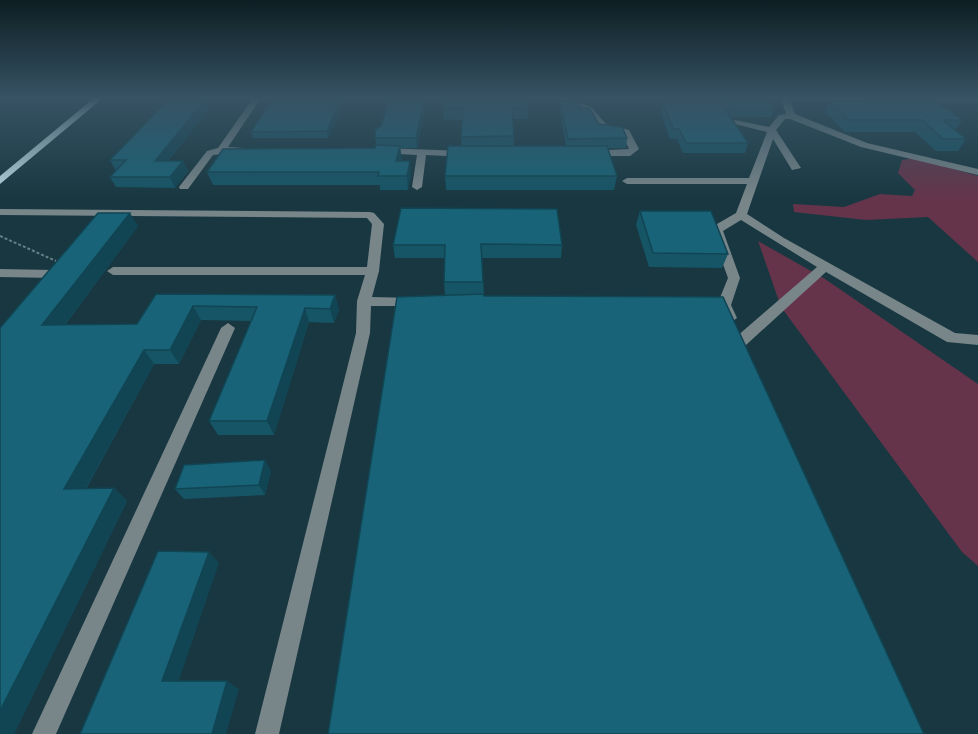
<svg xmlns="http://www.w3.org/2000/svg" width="978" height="734" viewBox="0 0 978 734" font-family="'IBM Plex Sans',sans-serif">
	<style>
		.green { fill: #65344a }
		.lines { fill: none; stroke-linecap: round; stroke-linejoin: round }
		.path { stroke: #678088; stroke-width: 2; stroke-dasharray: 3 2; stroke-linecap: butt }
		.minor { fill: #78868a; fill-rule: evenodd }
		.major { fill: #bcdae3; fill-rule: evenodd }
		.wall { fill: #155566 }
		.shaded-wall { fill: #114553 }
		.building { fill: #186377; stroke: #114553; stroke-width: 1.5 }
	</style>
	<rect width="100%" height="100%" fill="#183740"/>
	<g class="green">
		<polygon points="915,158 978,176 978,262 928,217 866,220 794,212 793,204 844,207 880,194 912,196 915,190 898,173 902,160"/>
		<polygon points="758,241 825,279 978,384 978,566 962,552 781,307"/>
	</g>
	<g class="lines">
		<polyline class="path" points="0,236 56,261"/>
		<g class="minor">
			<polygon points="253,98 261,98 228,147 244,148 244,152 213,155 188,189 180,189 179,187 207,151 218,148"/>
			<polygon points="561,98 569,98 570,100 591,107 606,124 629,130 639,149 630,156 586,156 586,152 589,151 629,149 622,134 600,128 585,111 564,104"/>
			<polygon points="781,98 887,98 884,101 790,100 795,114 867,143 978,169 978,175 861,147 790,119 785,119 776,130 801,168 792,170 773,139 747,214 784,238 955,333 978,335 978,345 947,342 826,272 746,345 736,345 734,341 736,337 817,267 741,220 723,231 740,278 731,305 737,318 730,323 725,321 717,305 728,278 711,231 717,224 736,213 747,184 627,184 622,181 627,178 749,178 767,132 731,123 735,120 769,127 779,115 786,114"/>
			<polygon points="914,98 978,98 978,102 911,102 910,100"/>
			<polygon points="382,148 466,151 471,154 466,157 426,155 422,187 417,190 412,187 417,155 379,153 379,149"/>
			<polygon points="0,209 370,212 374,213 384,224 379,271 372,297 415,298 422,302 415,306 371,306 370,333 279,734 255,734 356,333 357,301 365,275 113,275 107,271 113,267 367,267 372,224 367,218 0,215"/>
			<polygon points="0,269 53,270 59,274 53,278 0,277"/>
			<polygon points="228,323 235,328 56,734 32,734 221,328"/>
		</g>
		<polygon class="major" points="94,98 103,98 0,184 0,176"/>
	</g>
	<g class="wall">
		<polygon points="341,98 343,104 328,138 253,138 251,132"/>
		<polygon points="721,98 765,98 774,109 771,117 731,117 748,143 745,153 683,153 677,139 670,139 661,113 663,103 721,103 719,101"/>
		<polygon points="866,98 931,98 962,120 955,130 966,139 958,151 936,151 915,132 845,132 825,112 830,101 864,101"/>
		<polygon points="205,100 209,110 168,161 183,161 188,171 175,188 116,187 110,177 116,171 110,160"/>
		<polygon points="560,101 581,108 599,124 627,138 626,148 608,148 617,176 614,190 446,190 445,176 461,146 462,120 444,120 443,108 528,108 528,119 513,119 514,146 566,146 560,110"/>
		<polygon points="425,109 417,148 400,148 401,161 411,175 408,190 380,190 380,185 213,185 207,172 375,148 377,145 375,138"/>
		<polygon points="640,211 728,254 722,268 649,267 636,225"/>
		<polygon points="138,226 65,325 137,324 156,294 335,295 339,310 334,323 309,322 274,435 218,435 209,421 251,321 201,320 179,364 154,364 86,489 114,488 127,501 14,734 0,734 0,328"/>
		<polygon points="393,245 562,245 561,258 482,258 484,296 924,734 445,295 444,282 445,258 395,258"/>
		<polygon points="271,471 265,495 184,499 175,489"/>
	</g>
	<g class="shaded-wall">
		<polygon points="341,98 343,104 328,138 327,131"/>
		<polygon points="205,100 209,110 159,171 155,161"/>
		<polygon points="424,100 425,109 417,148 416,138"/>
		<polygon points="400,146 402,159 398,175 396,161"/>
		<polygon points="183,161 188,171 175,188 170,177"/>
		<polygon points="410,161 411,175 408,190 407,176"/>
		<polygon points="130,213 138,226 54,339 42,325"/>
		<polygon points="335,295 339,310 334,323 330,309"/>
		<polygon points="193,306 201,320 179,364 170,350"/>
		<polygon points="305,308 309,322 274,435 267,421"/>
		<polygon points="144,350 154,364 78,502 64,489"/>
		<polygon points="265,460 271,471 265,495 259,485"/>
		<polygon points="114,488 127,501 14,734 0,734 0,711"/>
		<polygon points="209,552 219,563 176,689 162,681"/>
		<polygon points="227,681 239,689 226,734 212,734"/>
	</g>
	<g class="building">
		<polygon points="273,98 341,98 327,131 251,132"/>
		<polygon points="444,98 526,98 528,108 512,108 514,136 461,137 463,108 443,108"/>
		<polygon points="726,98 765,98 774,109 734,109"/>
		<polygon points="874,98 931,98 962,120 943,120 966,139 943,139 922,120 850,120 830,101 877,101"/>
		<polygon points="205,100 155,161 183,161 170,177 110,177 126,160 110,160 167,101"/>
		<polygon points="389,100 424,100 416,138 375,138 375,130 381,126"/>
		<polygon points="560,101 579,102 581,108 589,108 599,124 622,127 627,138 568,139"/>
		<polygon points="663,103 721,103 748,143 686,143 679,129 673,129"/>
		<polygon points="375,145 400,146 396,161 410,161 407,176 378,176 379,172 207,172 223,149 375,148"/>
		<polygon points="448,146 607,146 617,176 445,176"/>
		<polygon points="401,208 557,209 562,245 481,244 483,282 444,282 445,245 393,245"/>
		<polygon points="640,211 711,211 728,254 653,253"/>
		<polygon points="98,213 130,213 42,325 137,324 156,294 335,295 330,309 305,308 267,421 209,421 257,307 193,306 170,350 144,350 64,489 114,488 0,711 0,328"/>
		<polygon points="483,294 484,296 723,297 924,734 328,734 397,297"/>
		<polygon points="265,460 259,485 175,489 184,465"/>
		<polygon points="158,551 209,552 162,681 227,681 212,734 80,734"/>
	</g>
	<linearGradient id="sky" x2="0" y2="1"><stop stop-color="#0d1e23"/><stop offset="0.49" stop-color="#375364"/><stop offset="1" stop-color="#375364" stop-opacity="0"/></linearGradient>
	<rect width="978" height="200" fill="url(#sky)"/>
</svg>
